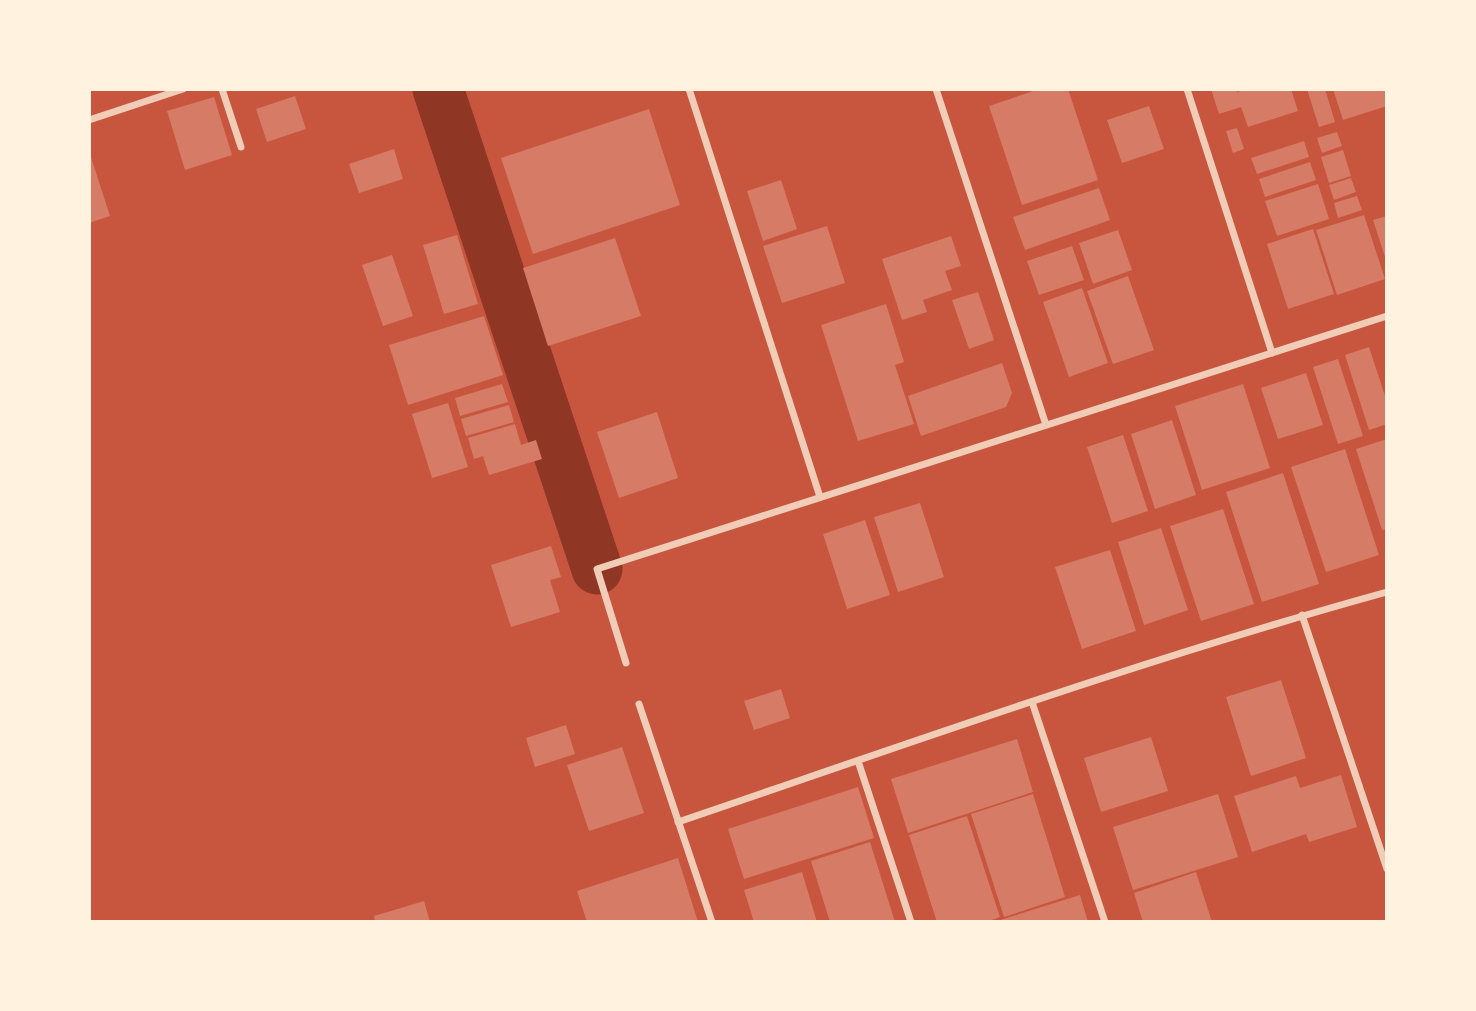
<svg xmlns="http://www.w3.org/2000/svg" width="1476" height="1011" viewBox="0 0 1476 1011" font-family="Cabin,sans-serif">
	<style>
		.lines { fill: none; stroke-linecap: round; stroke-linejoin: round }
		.river { stroke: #8f3625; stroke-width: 51 }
		.building { fill: #d67c66 }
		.minor { stroke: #f1ccb7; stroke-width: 7 }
	</style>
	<rect width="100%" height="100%" fill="#c8553d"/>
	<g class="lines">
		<polyline class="river" points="438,89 597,569"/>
	</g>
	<g class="building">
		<polygon points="1039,89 1068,89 1098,180 1022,205 989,106"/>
		<polygon points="1211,89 1236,89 1237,92 1246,89 1291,89 1298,111 1248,127 1241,107 1219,114"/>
		<polygon points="1307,89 1325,89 1335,122 1319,127"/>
		<polygon points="1333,89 1387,89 1387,106 1343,120"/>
		<polygon points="295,96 306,129 267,142 256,109"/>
		<polygon points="214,97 232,155 185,170 167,111"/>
		<polygon points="1149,106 1164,149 1122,163 1107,120"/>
		<polygon points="649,109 680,205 533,254 501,158"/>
		<polygon points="1237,128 1244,149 1233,153 1226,131"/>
		<polygon points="1337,132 1342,146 1322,153 1317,138"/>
		<polygon points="1304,141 1309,157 1257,174 1251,158"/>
		<polygon points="394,149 403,179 359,193 349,164"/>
		<polygon points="1343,150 1351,176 1329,183 1321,157"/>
		<polygon points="89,151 110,216 89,223"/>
		<polygon points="1310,162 1316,180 1265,197 1259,179"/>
		<polygon points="1351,178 1356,192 1334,200 1329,185"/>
		<polygon points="781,180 797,229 763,241 747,191"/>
		<polygon points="1318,184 1329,219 1277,236 1265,201"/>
		<polygon points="1099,188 1110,220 1025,250 1013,217"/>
		<polygon points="1357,196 1362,210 1338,218 1334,203"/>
		<polygon points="1364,215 1385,279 1337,295 1316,230"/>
		<polygon points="1387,216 1387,260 1386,260 1373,220"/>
		<polygon points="827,226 845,283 782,303 763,246"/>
		<polygon points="1313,229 1334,294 1288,309 1267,244"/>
		<polygon points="1118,230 1132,270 1093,284 1079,243"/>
		<polygon points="457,235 478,304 444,314 423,245"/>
		<polygon points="951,236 961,266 945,271 952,290 923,300 927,312 902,320 882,259"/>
		<polygon points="615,238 641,316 548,346 523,268"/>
		<polygon points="1072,246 1084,280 1039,295 1027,261"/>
		<polygon points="392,255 413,316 383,326 362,265"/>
		<polygon points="1128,276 1154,350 1113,364 1087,291"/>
		<polygon points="1082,288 1108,363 1069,377 1043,302"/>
		<polygon points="978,292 994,340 969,349 952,300"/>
		<polygon points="886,304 904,362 895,365 914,424 858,441 821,325"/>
		<polygon points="484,316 503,375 408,405 389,345"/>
		<polygon points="1369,347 1387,402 1387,424 1369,430 1345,355"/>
		<polygon points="1338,359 1363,436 1338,444 1313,367"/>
		<polygon points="1002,363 1012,393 1006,407 921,436 908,396"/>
		<polygon points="1306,373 1323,425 1278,439 1261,388"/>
		<polygon points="502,384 508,402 460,416 455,398"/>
		<polygon points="1243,384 1270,468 1202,490 1175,406"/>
		<polygon points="448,403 468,467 432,478 412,414"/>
		<polygon points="509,405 514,422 466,436 461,419"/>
		<polygon points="657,412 678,478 619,498 597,432"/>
		<polygon points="1172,420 1196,495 1155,509 1131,434"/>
		<polygon points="515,424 521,445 536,440 542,459 489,475 483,456 474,459 468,438"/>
		<polygon points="1123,435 1148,511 1112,523 1087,447"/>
		<polygon points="1387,439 1387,529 1382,530 1356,449"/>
		<polygon points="1345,449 1379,555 1326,572 1291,467"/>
		<polygon points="1283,473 1319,584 1262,602 1226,492"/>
		<polygon points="920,503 944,577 898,592 874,517"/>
		<polygon points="1223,509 1254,604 1201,621 1170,526"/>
		<polygon points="865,520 890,595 847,609 823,534"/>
		<polygon points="1161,528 1188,610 1144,625 1118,542"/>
		<polygon points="551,546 561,577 550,580 560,612 511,627 491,565"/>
		<polygon points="1110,550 1136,631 1082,649 1055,567"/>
		<polygon points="1281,680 1306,758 1251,776 1226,697"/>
		<polygon points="781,689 790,718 754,730 744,701"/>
		<polygon points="566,725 575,754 535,767 526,738"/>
		<polygon points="1151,737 1168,791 1101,812 1084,758"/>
		<polygon points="1017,739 1033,792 908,833 891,779"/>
		<polygon points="622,747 644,813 589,831 567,765"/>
		<polygon points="1341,775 1357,827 1309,842 1306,834 1252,852 1234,796 1296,776 1300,788"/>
		<polygon points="858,787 874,838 744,879 728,829"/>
		<polygon points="1033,794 1065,897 1004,917 971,814"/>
		<polygon points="1218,794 1238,857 1133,890 1113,827"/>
		<polygon points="967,816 1000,917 986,922 937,922 909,835"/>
		<polygon points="870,842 895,922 830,922 811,861"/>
		<polygon points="678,858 698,922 587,922 577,891"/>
		<polygon points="802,872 817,922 754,922 744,890"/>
		<polygon points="1196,872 1212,922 1143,922 1134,893"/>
		<polygon points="1080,895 1088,922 997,922 997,921"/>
		<polygon points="424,901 430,922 375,922 374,916"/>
	</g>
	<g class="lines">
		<g class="minor">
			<polyline points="222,89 241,147"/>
			<polyline points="689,89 820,497"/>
			<polyline points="936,89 1046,425"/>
			<polyline points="1187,89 1272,353"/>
			<polyline points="89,120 183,89"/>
			<polyline points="1302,615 1387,869"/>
			<polyline points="626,663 597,569 1387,316"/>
			<polyline points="1032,702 1105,922"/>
			<polyline points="639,704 712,922"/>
			<polyline points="858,761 911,922"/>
			<path d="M 678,822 C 913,742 1148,658 1387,592"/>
		</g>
	</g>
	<rect width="1476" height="1011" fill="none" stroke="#fff3e0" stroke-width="182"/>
</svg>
